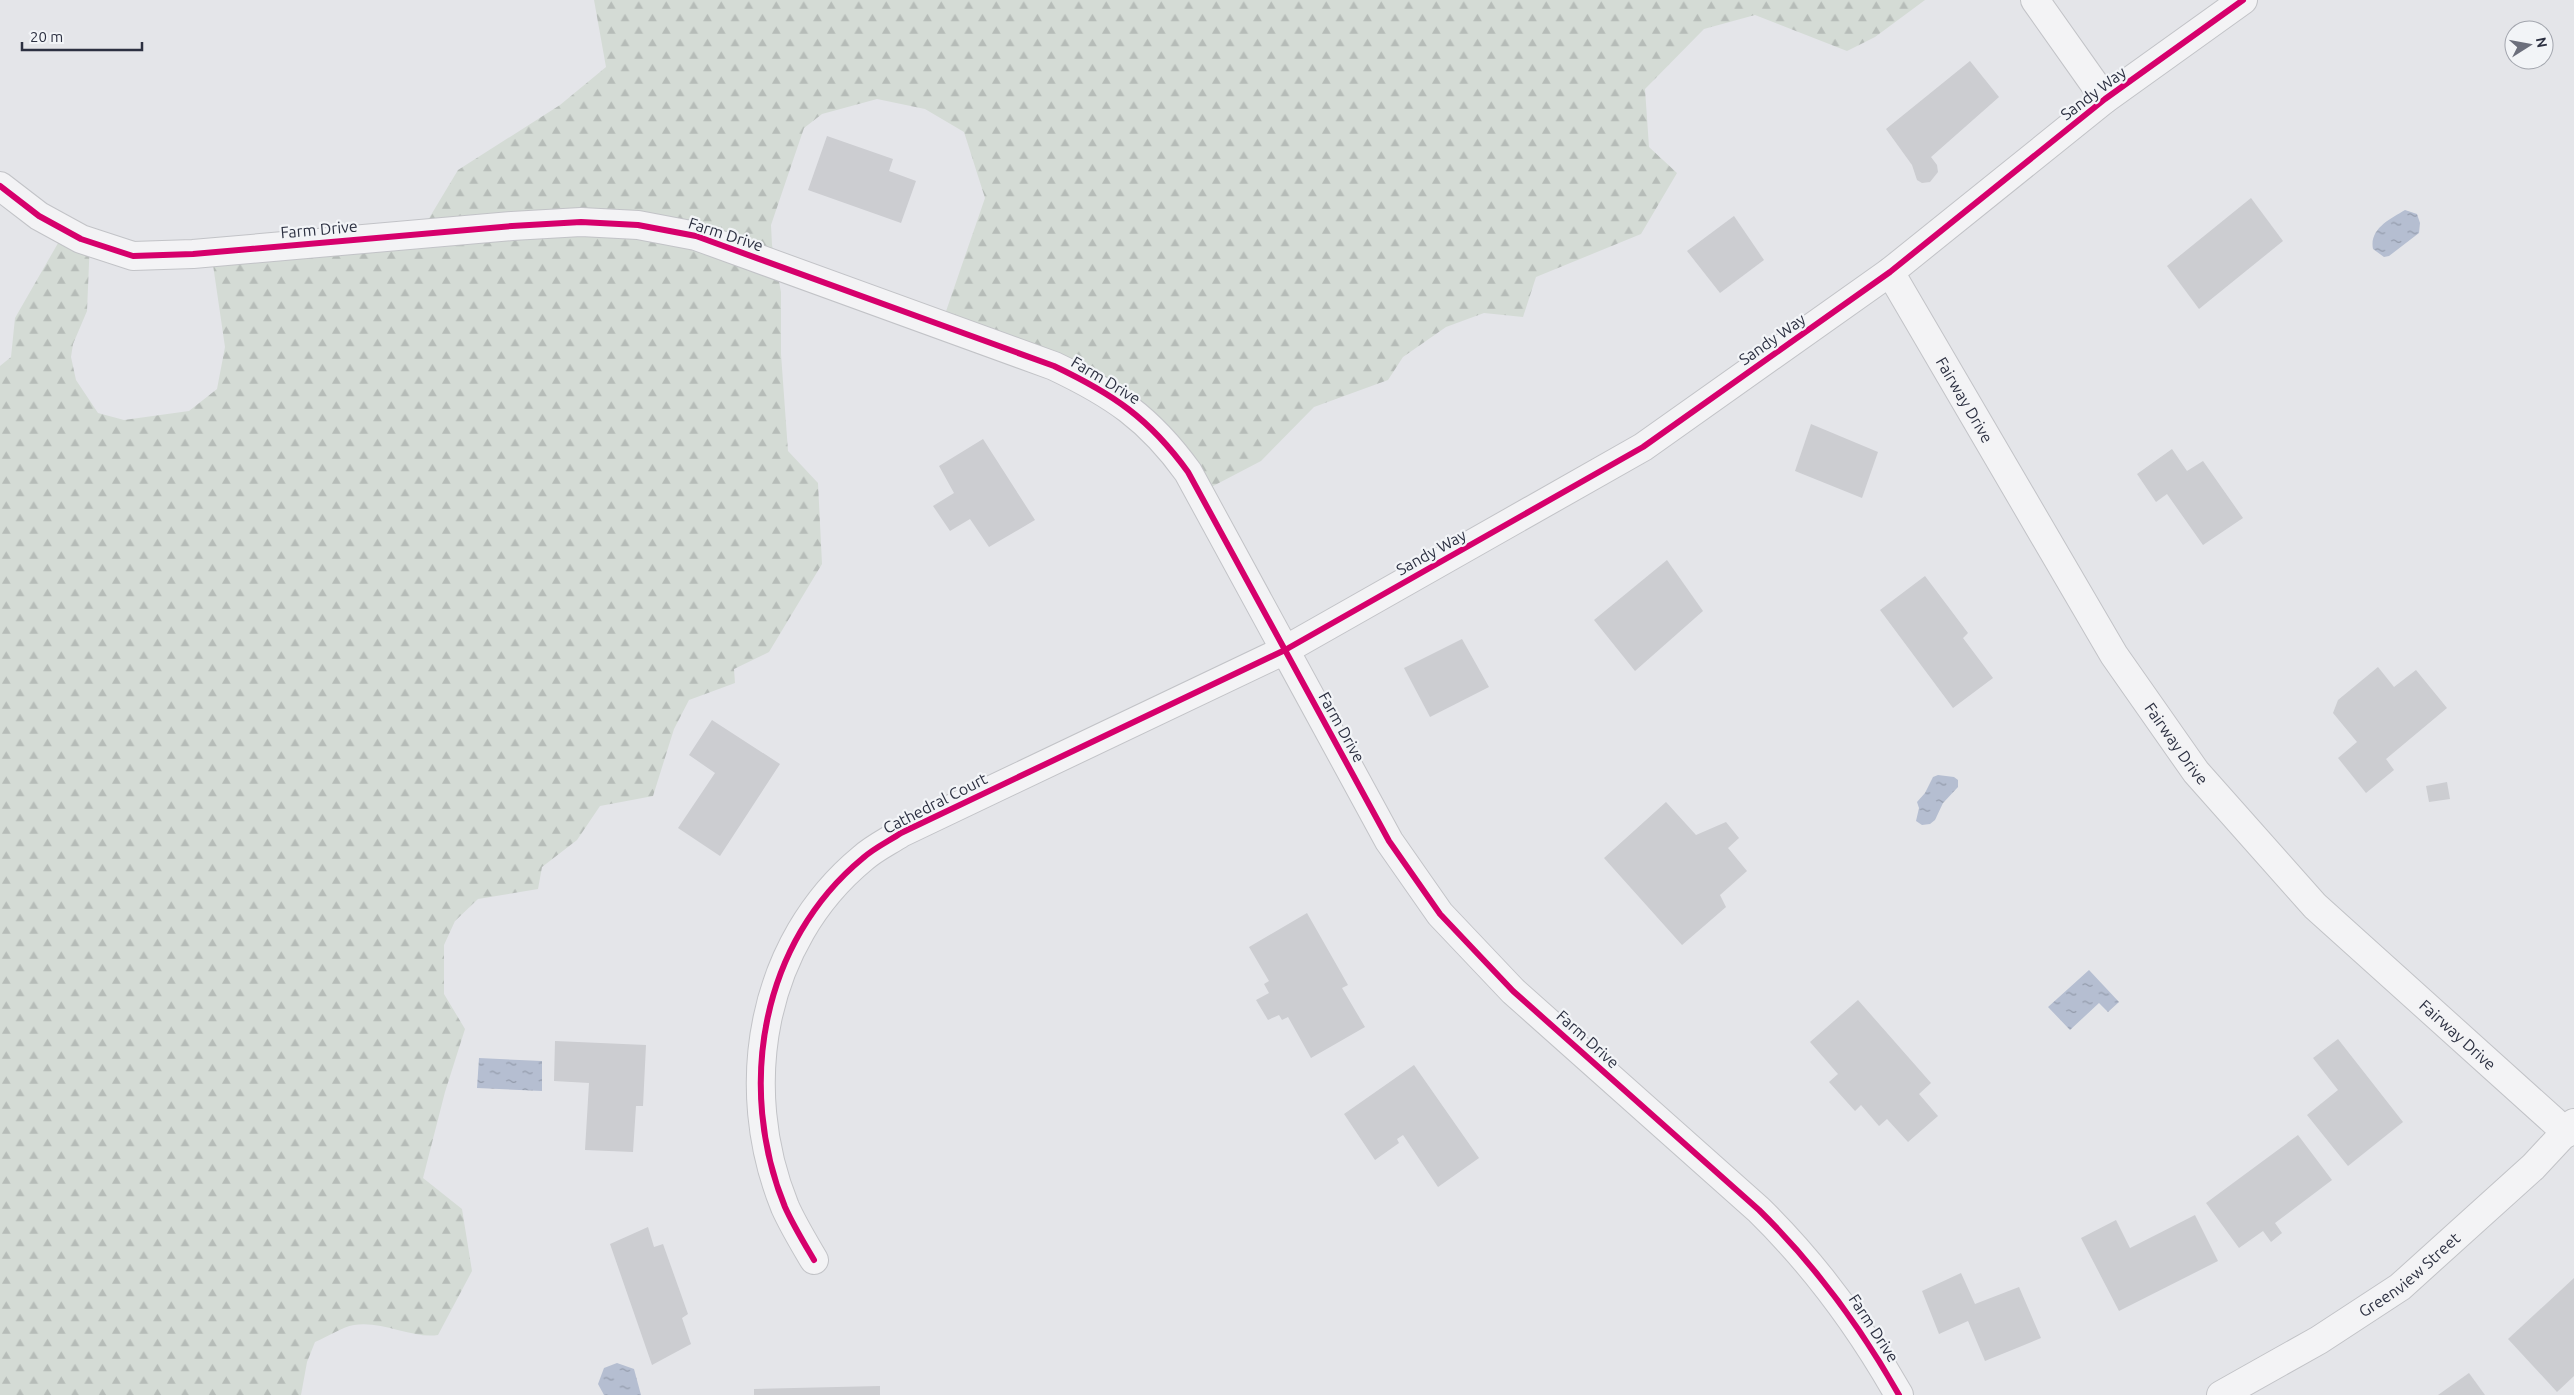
<svg xmlns="http://www.w3.org/2000/svg" width="2574" height="1395" viewBox="0 0 2574 1395" font-family="Ubuntu,sans-serif">
	<style>
		.forest { fill: url(#forest-firs) }
		.water { fill: url(#water-ripples) }
		.building { fill: #cccdd1 }
		.lines { fill: none; stroke-linecap: round; stroke-linejoin: round }
		.minor-casing { stroke: #c2c3c7; stroke-width: 30 }
		.minor { stroke: #f3f3f5; stroke-width: 28 }
		.cycleway-casing { stroke: #f2f4f7; stroke-width: 9 }
		.cycleway { stroke: #d6006c; stroke-width: 6 }
		.labels { text-anchor: middle; stroke-width: 4.5; stroke-linejoin: round; paint-order: stroke }
		.street-label { font-size: 16px; fill: #2c3041; stroke: #f2f4f7 }
	</style>
	<defs>
		<pattern id="forest-firs" width="22" height="20" patternUnits="userSpaceOnUse" patternTransform="scale(1.25)"><rect width="22" height="20" fill="#d4dbd5"/><path d="M5 1l3.5 6h-7zM16 11l3.5 6h-7z" fill="#b6bcb8"/></pattern>
		<pattern id="water-ripples" width="26" height="14" patternUnits="userSpaceOnUse" patternTransform="scale(1.25)"><rect width="26" height="14" fill="#b5bed1"/><path d="M2 4q2-2 4 0t4 0M15 11q2-2 4 0t4 0" fill="none" stroke="#939bab"/></pattern>
	</defs>
	<rect width="100%" height="100%" fill="#e4e5e9"/>
	<path class="forest" d="M 594,0 L 1925,0 L 1875,37 L 1847,51 L 1755,15 L 1704,29 L 1645,89 L 1649,147 L 1677,173 L 1641,234 L 1536,277 L 1523,317 L 1484,313 L 1446,327 L 1403,357 L 1388,380 L 1314,407 L 1261,461 L 1194,496 L 1141,429 L 1081,387 L 943,320 L 985,198 L 964,132 L 925,109 L 877,99 L 822,114 L 804,128 L 771,225 L 772,245 L 781,292 L 781,354 L 788,451 L 818,483 L 822,564 L 769,652 L 734,669 L 735,683 L 689,700 L 674,729 L 653,796 L 600,806 L 577,840 L 542,867 L 538,889 L 478,899 L 455,921 L 444,945 L 444,994 L 465,1029 L 445,1092 L 423,1178 L 462,1209 L 472,1271 L 438,1335 C 413,1339 381,1320 354,1325 C 342,1327 327,1337 315,1342 L 307,1362 L 301,1395 L 0,1395 L 0,366 L 11,357 L 15,318 L 65,231 L 90,240 L 87,311 L 73,344 L 71,357 L 76,380 L 98,413 L 124,420 L 189,411 L 217,389 L 225,347 L 211,251 L 291,232 L 428,220 L 458,170 L 560,105 L 606,67 Z"/>
	<g class="water">
		<path d="M 2405,210 L 2417,214 L 2420,223 L 2419,233 L 2389,256 L 2384,257 L 2373,249 C 2369,229 2390,219 2405,210 Z"/>
		<polygon points="1938,775 1954,777 1958,780 1958,787 1943,803 1935,820 1930,824 1922,825 1916,821 1919,808 1917,802 1925,793 1933,777"/>
		<polygon points="2089,970 2119,1002 2108,1012 2099,1003 2070,1030 2048,1007"/>
		<polygon points="479,1058 542,1061 542,1091 477,1088"/>
		<polygon points="617,1363 634,1369 641,1395 604,1395 598,1384 604,1368"/>
	</g>
	<g class="building">
		<polygon points="1970,61 1999,97 1931,157 1937,165 1938,172 1930,182 1922,183 1917,180 1912,165 1886,129"/>
		<polygon points="827,136 893,159 889,171 916,181 901,223 808,190"/>
		<polygon points="2251,198 2283,241 2199,309 2167,266"/>
		<polygon points="1734,216 1764,260 1720,293 1687,251"/>
		<polygon points="1811,424 1878,452 1862,498 1795,471"/>
		<polygon points="983,439 1035,520 989,547 970,519 950,531 933,506 954,493 939,466"/>
		<polygon points="2172,449 2187,471 2203,461 2243,518 2203,545 2167,494 2156,502 2137,474"/>
		<polygon points="1667,560 1703,611 1635,671 1594,620"/>
		<polygon points="1925,576 1968,633 1963,638 1993,678 1953,708 1880,610"/>
		<polygon points="1462,639 1489,687 1430,717 1404,668"/>
		<polygon points="2378,667 2394,687 2416,670 2447,708 2386,759 2394,770 2366,793 2338,758 2357,742 2333,713 2338,700"/>
		<polygon points="712,720 780,764 720,856 678,828 715,773 689,755"/>
		<polygon points="2447,782 2450,799 2429,802 2426,786"/>
		<polygon points="1666,802 1696,835 1726,822 1739,838 1728,848 1747,871 1720,895 1726,907 1682,945 1604,858"/>
		<polygon points="1307,913 1348,985 1342,988 1365,1027 1311,1058 1288,1017 1282,1020 1279,1015 1268,1020 1256,1000 1269,993 1264,984 1269,981 1249,947"/>
		<polygon points="1858,1000 1931,1083 1919,1094 1938,1116 1908,1142 1887,1119 1879,1126 1861,1105 1855,1111 1829,1082 1838,1074 1810,1042"/>
		<polygon points="2338,1039 2403,1122 2348,1166 2307,1115 2338,1090 2313,1058"/>
		<polygon points="555,1041 646,1045 643,1106 636,1106 633,1152 585,1150 589,1083 554,1081"/>
		<polygon points="1414,1065 1479,1158 1438,1187 1403,1135 1397,1139 1399,1143 1375,1160 1344,1114"/>
		<polygon points="2298,1135 2332,1180 2275,1223 2282,1233 2271,1242 2263,1231 2239,1248 2206,1203"/>
		<polygon points="2195,1215 2218,1261 2119,1311 2081,1238 2116,1220 2130,1248"/>
		<polygon points="648,1227 654,1247 663,1244 688,1314 682,1318 691,1344 652,1365 610,1244"/>
		<polygon points="1961,1273 1975,1304 2019,1287 2041,1338 1985,1361 1968,1321 1939,1334 1922,1291"/>
		<polygon points="2574,1278 2574,1376 2557,1392 2508,1339"/>
		<polygon points="2469,1373 2485,1395 2438,1395"/>
		<polygon points="880,1386 880,1395 754,1395 754,1389"/>
	</g>
	<g class="lines">
		<g class="minor-casing">
			<g id="minor">
				<polyline points="2035,0 2105,99"/>
				<path d="M 0,186 L 39,216 L 81,239 L 133,256 L 193,254 L 512,226 L 581,222 L 638,225 L 696,236 L 1054,366 C 1113,394 1149,418 1188,472 L 1389,841 L 1440,914 L 1513,991 L 1759,1210 C 1815,1265 1860,1326 1899,1395"/>
				<path id="s1" d="M 1890,272 L 2114,655 L 2196,772 L 2315,906 L 2567,1133"/>
				<path d="M 814,1260 C 804,1243 793,1225 785,1207 C 736,1087 761,942 863,858 C 874,848 889,841 901,833 L 1285,650 L 1643,447 L 1890,272 L 2105,99 L 2243,0"/>
				<path id="s2" d="M 2221,1395 L 2319,1340 L 2400,1287 L 2533,1167 L 2574,1123"/>
			</g>
		</g>
		<use href="#minor" class="minor"/>
		<g class="cycleway-casing">
			<g id="cycleway">
				<path d="M 0,186 L 39,216 L 81,239 L 133,256 L 193,254 L 512,226 L 581,222 L 638,225 L 696,236 L 1054,366 C 1113,394 1149,418 1188,472 L 1389,841 L 1440,914 L 1513,991 L 1759,1210 C 1815,1265 1860,1326 1899,1395"/>
				<path d="M 814,1260 C 804,1243 793,1225 785,1207 C 736,1087 761,942 863,858 C 874,848 889,841 901,833 L 1285,650 L 1643,447 L 1890,272 L 2105,99 L 2243,0"/>
			</g>
		</g>
		<use href="#cycleway" class="cycleway"/>
	</g>
	<g class="labels">
		<g class="street-label">
			<text transform="translate(2093 93) rotate(-37)" y="6">Sandy Way</text>
			<text transform="translate(319 229) rotate(-5)" y="6">Farm Drive</text>
			<text transform="translate(726 234) rotate(18)" y="6">Farm Drive</text>
			<text transform="translate(1772 339) rotate(-35)" y="6">Sandy Way</text>
			<text transform="translate(1106 380) rotate(31)" y="6">Farm Drive</text>
			<text dy="6" stroke="none"><textPath href="#s1" startOffset="148">Fairway Drive</textPath></text>
			<text transform="translate(1431 552) rotate(-29)" y="6">Sandy Way</text>
			<text transform="translate(1342 727) rotate(61)" y="6">Farm Drive</text>
			<text dy="6" stroke="none"><textPath href="#s1" startOffset="552">Fairway Drive</textPath></text>
			<text transform="translate(935 803) rotate(-27)" y="6">Cathedral Court</text>
			<text dy="6" stroke="none"><textPath href="#s1" startOffset="958">Fairway Drive</textPath></text>
			<text transform="translate(1588 1039) rotate(42)" y="6">Farm Drive</text>
			<text dy="6" stroke="none"><textPath href="#s2" startOffset="224">Greenview Street</textPath></text>
			<text transform="translate(1874 1328) rotate(57)" y="6">Farm Drive</text>
		</g>
	</g>
	<g transform="translate(2529 45) rotate(79)"><circle r="24" fill="#f2f4f7" stroke="#a3a6ae"/>
	<path d="M0-4L9 19L0 12L-9 19Z" fill="#6c6f7c"/>
	<text y="-8" font-size="14" font-weight="bold" text-anchor="middle" fill="#2c3041">N</text>
	</g>
	<path d="M22 42v8h120v-8" fill="none" stroke="#2c3041" stroke-width="2.5"/>
	<text x="30" y="42" font-size="15" fill="#2c3041" stroke="#f2f4f7" stroke-width="4" paint-order="stroke">20 m</text>
</svg>
